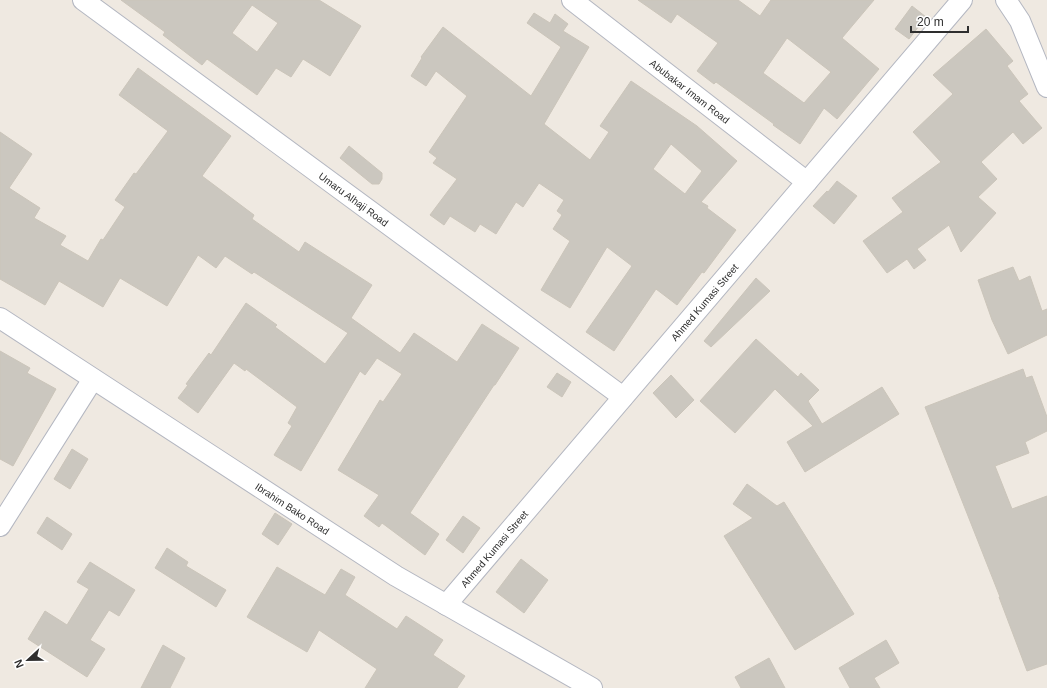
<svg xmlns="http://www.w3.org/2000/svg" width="1047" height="688" viewBox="0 0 1047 688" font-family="Helvetica,sans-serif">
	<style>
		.building { fill: #cbc7bf; stroke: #cbc5ba; fill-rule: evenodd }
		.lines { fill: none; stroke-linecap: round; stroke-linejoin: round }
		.street-casing { stroke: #b4b7c1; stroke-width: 22 }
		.street { stroke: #fff; stroke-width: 20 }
		.labels { text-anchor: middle; stroke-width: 3; stroke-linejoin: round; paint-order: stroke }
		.street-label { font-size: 10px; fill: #2e2e2e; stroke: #fff }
	</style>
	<rect width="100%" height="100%" fill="#efe9e1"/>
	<g class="building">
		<path d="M 121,0 L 319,0 L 361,26 L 330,76 L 303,59 L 291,77 L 276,68 L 257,95 L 207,59 L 202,65 L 163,35 L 165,32 ZM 252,5 L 278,23 L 257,52 L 232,33 Z"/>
		<path d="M 638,0 L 738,0 L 760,16 L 771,0 L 874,0 L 842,38 L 879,69 L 837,119 L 824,108 L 800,144 L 773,125 L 774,124 L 716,82 L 714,84 L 697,71 L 718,43 L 677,14 L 671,23 ZM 787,38 L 831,72 L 804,103 L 763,73 Z"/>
		<polygon points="912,6 926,17 909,39 895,29"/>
		<path d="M 534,13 L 550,23 L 555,14 L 568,24 L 563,31 L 589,47 L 544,124 L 590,160 L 609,132 L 600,126 L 631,81 L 697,126 L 737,161 L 701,202 L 708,206 L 707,208 L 736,230 L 704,273 L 702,272 L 677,305 L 656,289 L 614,351 L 586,332 L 632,266 L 607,247 L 570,308 L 541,290 L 570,241 L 553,229 L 562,215 L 557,211 L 564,200 L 539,183 L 523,207 L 516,202 L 496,234 L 480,224 L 475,232 L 450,216 L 444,225 L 430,215 L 457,179 L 433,163 L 437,158 L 429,152 L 467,96 L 436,71 L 426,86 L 411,76 L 422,58 L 421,57 L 443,27 L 531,96 L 561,47 L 527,23 ZM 671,144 L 702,171 L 685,194 L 653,169 Z"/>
		<polygon points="986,29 1013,61 1007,66 1028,94 1019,101 1042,128 1023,144 1013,132 981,162 997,179 978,197 996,213 961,252 949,225 917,249 926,260 914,269 907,259 887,273 863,241 903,212 892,198 941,162 913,132 953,94 933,75"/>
		<polygon points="138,68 231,136 202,176 254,215 252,219 299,252 305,242 372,285 351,318 400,353 414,333 457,362 482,324 519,348 495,385 494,385 410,513 439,534 425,555 382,523 379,527 364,516 379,495 338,470 380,400 383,402 402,374 377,358 365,375 360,371 301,471 274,455 292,426 288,423 297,407 246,369 245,371 234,363 198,413 178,398 188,385 186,384 209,353 211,355 246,303 277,325 275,327 325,364 348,333 254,272 252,274 225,256 216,268 198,255 167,306 120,278 103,307 59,281 45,305 0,279 0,132 32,154 9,188 40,208 34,218 66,236 60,245 88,261 101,239 103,240 125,207 115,200 134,173 136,174 168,131 119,95"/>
		<polygon points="349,146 382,173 382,179 379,184 372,184 340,158"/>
		<polygon points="837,181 857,196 834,224 813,206 827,191 828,192"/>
		<polygon points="1013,267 1019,281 1030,276 1042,311 1047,309 1047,335 1008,354 992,320 978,280"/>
		<polygon points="756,278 770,291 711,347 704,341"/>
		<polygon points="756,339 798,377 801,373 819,390 808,401 822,424 882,387 899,414 805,472 787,442 813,426 775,389 735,433 700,401"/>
		<polygon points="0,351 30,368 27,373 56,389 13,466 0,459"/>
		<polygon points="1023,369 1026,378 1032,376 1047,417 1047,431 1025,442 1029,453 995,466 1012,509 1047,496 1047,664 1027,671 999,597 1000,597 925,407"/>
		<polygon points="557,373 571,382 562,397 547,387"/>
		<polygon points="671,375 694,400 676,418 653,393"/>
		<polygon points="72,449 88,459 70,489 54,479"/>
		<polygon points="747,484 777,506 784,502 854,614 795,650 724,536 753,518 733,504"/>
		<polygon points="275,513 292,524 278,545 262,534"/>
		<polygon points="463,516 480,528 463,553 446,540"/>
		<polygon points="47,517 72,534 62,550 37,533"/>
		<polygon points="167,548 188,562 186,566 226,590 216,607 155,568"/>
		<polygon points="521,559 548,580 524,613 496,592"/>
		<polygon points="90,562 135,590 119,616 109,610 90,640 105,649 87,677 28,639 45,611 67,625 89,589 77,582"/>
		<polygon points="277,567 325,595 341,569 355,577 345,595 397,629 406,616 443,640 433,655 465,676 457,688 365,688 377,669 319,630 307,652 247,617"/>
		<polygon points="886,640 899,663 874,678 880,688 850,688 839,668"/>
		<polygon points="163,645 185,658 170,688 141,688"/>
		<polygon points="769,658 785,688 741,688 735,677"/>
	</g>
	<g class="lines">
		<g class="street-casing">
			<g id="street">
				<path id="s1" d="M 83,0 L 623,397"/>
				<path id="s2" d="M 572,0 L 807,182"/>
				<polyline points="1006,0 1020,21 1047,87"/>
				<path id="s3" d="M 0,318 L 396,576 L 592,688"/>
				<polyline points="0,526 93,379"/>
				<path id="s4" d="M 446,605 L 962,0"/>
			</g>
		</g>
		<use href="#street" class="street"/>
	</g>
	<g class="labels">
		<g class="street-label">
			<text dy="4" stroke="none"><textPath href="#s2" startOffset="149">Abubakar Imam Road</textPath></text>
			<text dy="4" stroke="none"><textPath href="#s1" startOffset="336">Umaru Alhaji Road</textPath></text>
			<text dy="4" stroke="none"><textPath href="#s4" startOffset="398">Ahmed Kumasi Street</textPath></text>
			<text dy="4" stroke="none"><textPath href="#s3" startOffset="349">Ibrahim Bako Road</textPath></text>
			<text dy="4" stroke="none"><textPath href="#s4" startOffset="74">Ahmed Kumasi Street</textPath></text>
		</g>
	</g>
	<g transform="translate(28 660) rotate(248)" stroke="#ffffff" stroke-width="3" paint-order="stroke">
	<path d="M0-3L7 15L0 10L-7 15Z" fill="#2e2e2e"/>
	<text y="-6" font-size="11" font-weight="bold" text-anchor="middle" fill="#2e2e2e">N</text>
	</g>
	<path d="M911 26v6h57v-6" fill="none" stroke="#2e2e2e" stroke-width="2"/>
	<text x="917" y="26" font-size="12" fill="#2e2e2e" stroke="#ffffff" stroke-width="3" paint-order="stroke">20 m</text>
</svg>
